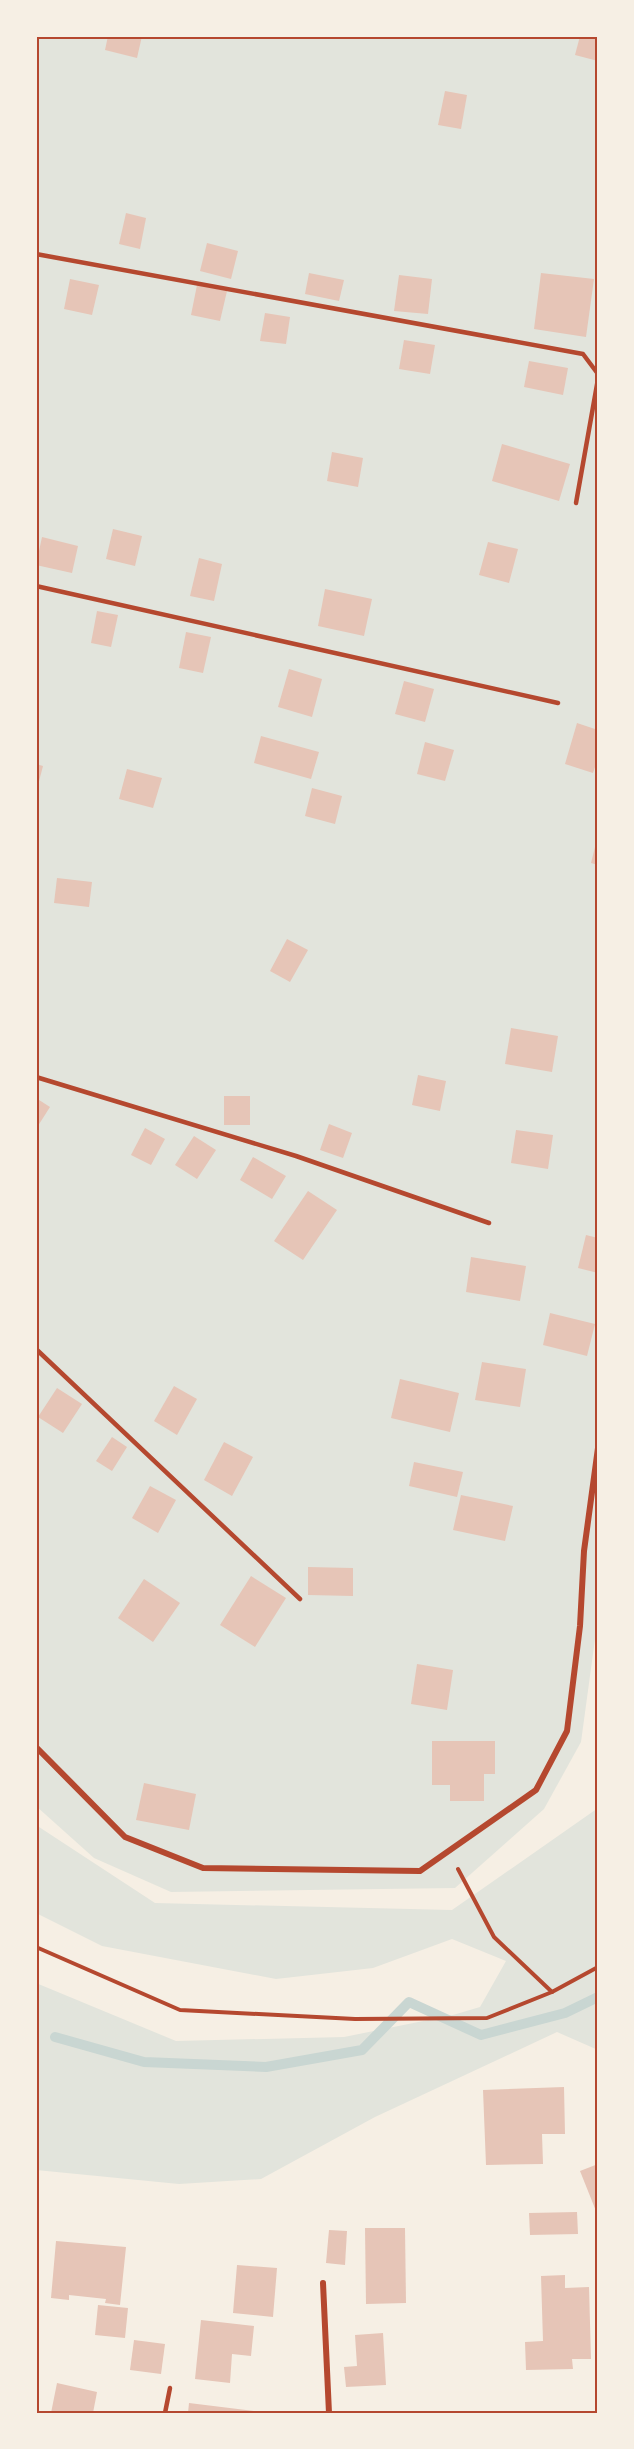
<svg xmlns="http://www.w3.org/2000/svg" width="634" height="2449" viewBox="0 0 634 2449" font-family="'PT Sans',sans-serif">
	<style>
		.green { fill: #e2e4dc }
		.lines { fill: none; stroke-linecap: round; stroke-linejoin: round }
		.stream { stroke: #c9d6d2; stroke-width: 10 }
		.building { fill: #e6c5b7 }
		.path { stroke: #b5482f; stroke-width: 4 }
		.service { stroke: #b5482f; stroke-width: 4.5 }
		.minor { stroke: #b5482f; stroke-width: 6 }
		.neatline { fill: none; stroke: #b5482f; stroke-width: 2 }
	</style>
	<rect width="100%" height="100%" fill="#f6efe4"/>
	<g class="green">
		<polygon points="36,36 598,36 598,1617 581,1742 544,1809 455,1888 171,1892 94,1858 36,1806"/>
		<polygon points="598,1808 598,2050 557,2032 375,2117 261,2179 179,2184 36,2170 36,1983 176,2041 344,2037 453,2015 480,2007 506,1961 452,1939 373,1968 276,1979 102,1946 36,1913 36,1825 155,1903 452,1910"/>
	</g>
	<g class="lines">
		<polyline class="stream" points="55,2037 144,2062 266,2067 362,2050 409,2002 481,2035 565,2013 598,1997"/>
	</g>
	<g class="building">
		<polygon points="108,36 142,36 137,58 105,50"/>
		<polygon points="580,36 598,36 598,61 575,55"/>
		<polygon points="445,91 467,95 461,129 438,125"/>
		<polygon points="126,213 146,218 140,249 119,244"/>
		<polygon points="207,243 238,251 231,279 200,271"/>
		<polygon points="309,273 344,280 339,301 305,294"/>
		<polygon points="541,273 594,279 586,337 534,329"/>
		<polygon points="399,275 432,279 428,314 394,311"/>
		<polygon points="70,279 99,285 92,315 64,309"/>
		<polygon points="197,285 227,291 220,321 191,315"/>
		<polygon points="265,313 290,317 286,344 260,341"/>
		<polygon points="404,340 435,345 430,374 399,369"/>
		<polygon points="529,361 568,368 563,395 524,387"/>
		<polygon points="502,444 570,464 559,501 492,481"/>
		<polygon points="332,452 363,458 358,487 327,481"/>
		<polygon points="113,529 142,536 135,566 106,559"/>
		<polygon points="42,537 78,546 72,573 36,565"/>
		<polygon points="488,542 518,549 509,583 479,575"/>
		<polygon points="199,558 222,564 214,601 190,596"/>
		<polygon points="325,589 372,599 364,636 318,626"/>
		<polygon points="97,611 118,615 111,647 91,643"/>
		<polygon points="186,632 211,637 203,673 179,668"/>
		<polygon points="289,669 322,679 312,717 278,707"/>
		<polygon points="404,681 434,689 425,722 395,714"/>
		<polygon points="577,723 598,730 598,758 593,773 565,764"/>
		<polygon points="261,736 319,752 311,779 254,763"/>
		<polygon points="425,742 454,750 445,781 417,774"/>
		<polygon points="36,764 43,766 37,789 36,789"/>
		<polygon points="127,769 162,778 153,808 119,799"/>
		<polygon points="312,788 342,796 335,824 305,816"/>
		<polygon points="597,839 598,839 598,865 591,863"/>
		<polygon points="57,878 92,882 89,907 54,903"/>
		<polygon points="287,939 308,950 290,982 270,971"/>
		<polygon points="511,1028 558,1036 552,1072 505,1064"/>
		<polygon points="418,1075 446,1081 440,1111 412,1105"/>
		<rect x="224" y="1096" width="26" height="29"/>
		<polygon points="36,1098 50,1107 36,1129"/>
		<polygon points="329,1124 352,1133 343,1158 320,1150"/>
		<polygon points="145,1128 165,1139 151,1165 131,1155"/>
		<polygon points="516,1130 553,1135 548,1169 511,1163"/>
		<polygon points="194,1136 216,1150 197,1179 175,1165"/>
		<polygon points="253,1157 286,1176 272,1199 240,1180"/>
		<polygon points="308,1191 337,1210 303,1260 274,1241"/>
		<polygon points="586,1235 598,1238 598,1273 578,1268"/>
		<polygon points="471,1257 526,1266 520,1301 466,1292"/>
		<polygon points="550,1313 595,1324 587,1356 543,1345"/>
		<polygon points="482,1362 526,1369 520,1407 475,1400"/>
		<polygon points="400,1379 459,1393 450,1432 391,1418"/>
		<polygon points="174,1386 197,1399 177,1435 154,1421"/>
		<polygon points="57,1388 82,1404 63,1433 38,1417"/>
		<polygon points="112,1437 127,1447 112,1471 96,1461"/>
		<polygon points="224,1442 253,1457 232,1496 204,1480"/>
		<polygon points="414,1462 463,1472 457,1497 409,1486"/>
		<polygon points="150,1486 176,1500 158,1533 132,1518"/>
		<polygon points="461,1495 513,1506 505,1541 453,1530"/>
		<polygon points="308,1567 353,1568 353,1596 308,1595"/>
		<polygon points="251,1576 286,1598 255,1647 220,1625"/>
		<polygon points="144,1579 180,1603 153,1642 118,1618"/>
		<polygon points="417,1664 453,1670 447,1710 411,1704"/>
		<polygon points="432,1741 495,1741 495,1774 484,1774 484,1801 450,1801 450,1785 432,1785"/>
		<polygon points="144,1783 196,1794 189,1830 136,1820"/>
		<polygon points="564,2087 565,2134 542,2134 543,2164 486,2165 483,2090"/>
		<polygon points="598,2164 598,2210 596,2211 580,2171"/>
		<polygon points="577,2212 578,2234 530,2235 529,2213"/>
		<polygon points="365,2228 405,2228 406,2303 366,2304"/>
		<polygon points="329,2230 347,2231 345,2265 326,2263"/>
		<polygon points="56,2241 126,2247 120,2305 105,2303 106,2299 69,2295 69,2300 51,2298"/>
		<polygon points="237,2265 277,2268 273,2317 233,2313"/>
		<polygon points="565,2275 565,2288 589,2287 591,2359 572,2359 573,2369 526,2370 525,2342 543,2341 541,2276"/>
		<polygon points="98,2305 128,2308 125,2338 95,2335"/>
		<polygon points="201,2320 254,2326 251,2356 232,2354 230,2383 195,2379"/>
		<polygon points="383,2333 386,2385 346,2387 344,2367 357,2366 355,2335"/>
		<polygon points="134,2340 165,2344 161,2374 130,2370"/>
		<polygon points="57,2383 97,2392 93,2413 51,2413"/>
		<polygon points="189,2403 262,2412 262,2413 188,2413"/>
	</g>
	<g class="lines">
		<g class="path">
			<polyline points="458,1869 494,1937 552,1992 598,1967"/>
			<polyline points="36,1947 180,2010 355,2019 487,2018 552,1992"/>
		</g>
		<g class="service">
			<polyline points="36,254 583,354 598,374"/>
			<polyline points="576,503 598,379"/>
			<polyline points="36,586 558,703"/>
			<polyline points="36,1077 296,1156 489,1223"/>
			<polyline points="36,1349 300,1599"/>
			<polyline points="165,2413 170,2388"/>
		</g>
		<g class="minor">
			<polyline points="36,1747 125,1837 203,1868 420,1871 536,1790 567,1731 580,1626 584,1551 598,1448"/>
			<polyline points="323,2283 329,2413"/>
		</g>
	</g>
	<rect width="634" height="2449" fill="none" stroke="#f6efe4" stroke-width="75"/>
	<rect x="38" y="38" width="558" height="2374" class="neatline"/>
</svg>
